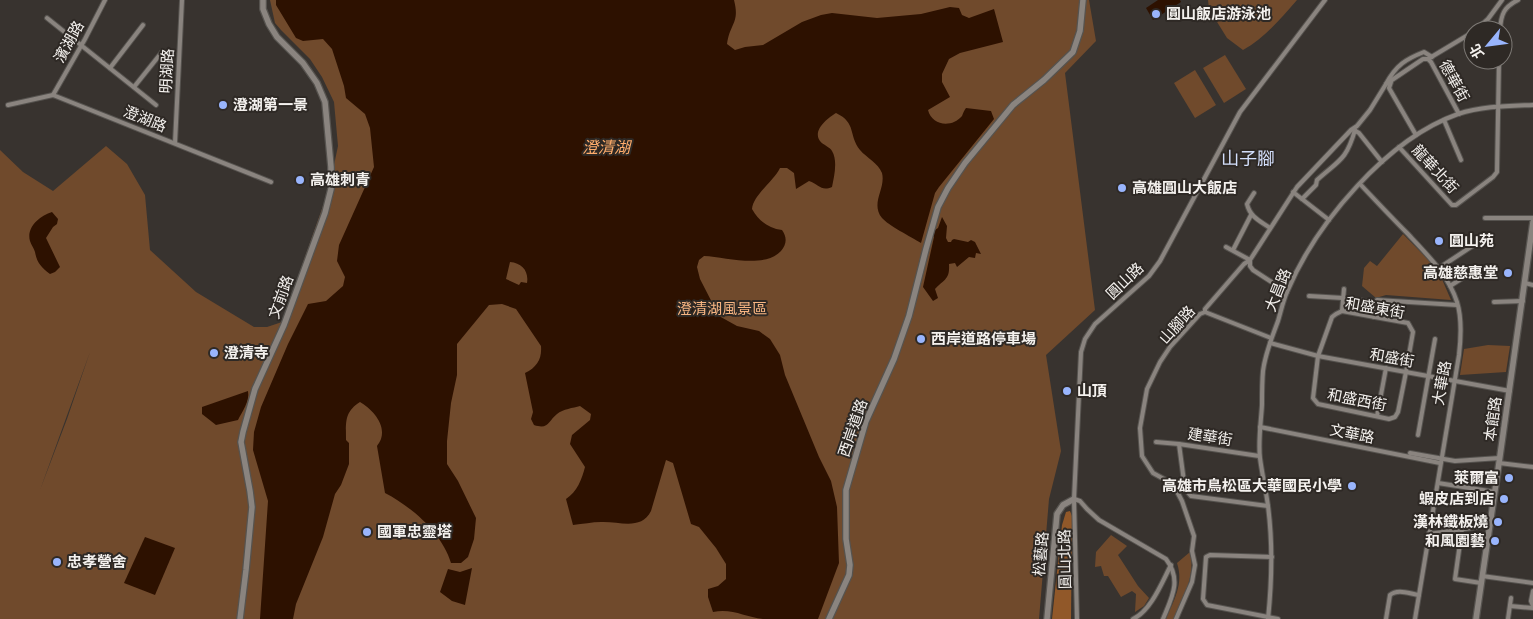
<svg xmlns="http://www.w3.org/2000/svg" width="1533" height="619" viewBox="0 0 1533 619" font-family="'Nunito Sans','Noto Sans TC',sans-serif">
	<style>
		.green { fill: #704a2c; fill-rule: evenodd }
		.forest { fill: #915829 }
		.water { fill: #2d1100; fill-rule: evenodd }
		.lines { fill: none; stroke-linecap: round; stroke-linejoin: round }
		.street-casing { stroke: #56534f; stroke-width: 6 }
		.secondary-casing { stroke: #56534f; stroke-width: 8 }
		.street { stroke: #8a847f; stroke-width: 4 }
		.secondary { stroke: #8a847f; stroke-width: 5.5 }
		.poi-dot { fill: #99b5fd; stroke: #2e2925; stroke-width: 2 }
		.labels { text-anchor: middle; stroke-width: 4; stroke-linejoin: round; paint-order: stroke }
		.poi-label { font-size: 15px; font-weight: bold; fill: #f4f1ee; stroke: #2e2925; text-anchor: start }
		.street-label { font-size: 15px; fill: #f4f1ee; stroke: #2e2925 }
		.park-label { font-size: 15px; fill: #f7b582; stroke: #2e2925 }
		.water-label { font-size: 16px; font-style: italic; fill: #feac6b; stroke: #2e2925 }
		.quarter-label { font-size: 18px; fill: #d2defa; stroke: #2e2925 }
	</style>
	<rect width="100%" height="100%" fill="#38332f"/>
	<g class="green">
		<path d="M 270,0 L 1089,0 L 1096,41 L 1065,73 L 1095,310 L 1046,355 L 1061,451 L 1049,499 L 1039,619 L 0,619 L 0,150 L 23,172 L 53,191 L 106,146 L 127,164 L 145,195 L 150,250 L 196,292 L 254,327 L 267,327 L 282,322 L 329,189 L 338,146 L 334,102 L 322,77 L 310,59 L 281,30 L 275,23 ZM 90,352 L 67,419 L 40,490 Z"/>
		<path d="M 1208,0 L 1297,0 C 1281,18 1265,38 1243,50 L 1227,38 L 1209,9 Z"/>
		<polygon points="1225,55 1246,89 1224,103 1203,68"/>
		<polygon points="1195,70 1216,105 1195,118 1174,83"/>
		<polygon points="1403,234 1438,270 1451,300 1386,295 1376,298 1362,286 1364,268 1370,261 1377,266"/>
		<polygon points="1488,345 1510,346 1506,372 1460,375 1464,349"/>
		<polygon points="1111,535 1127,546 1118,555 1138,586 1149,598 1144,606 1135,612 1136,594 1132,591 1121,597 1108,576 1104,576 1101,566 1095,567 1096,552"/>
		<path d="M 1190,552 C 1196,575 1183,598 1174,619 L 1166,619 C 1174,600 1184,584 1177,563 Z"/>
	</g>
	<polygon class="forest" points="1070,511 1072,516 1071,619 1052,619 1062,525 1066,512"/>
	<g class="water">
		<path d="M 276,0 L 734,0 C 740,23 730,23 727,44 L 735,50 L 745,47 L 763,45 L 802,22 L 821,15 L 832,13 L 877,18 L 921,14 L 950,7 L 959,8 L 962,15 L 969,18 L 994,9 L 1003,42 L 960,53 L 949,59 L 942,74 L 942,82 L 950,97 L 928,110 C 932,126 952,128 962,116 C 963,113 964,111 966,108 L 991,111 L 994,119 L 939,187 L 935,193 L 921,243 C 911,237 888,225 882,218 C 870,203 886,189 882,173 C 878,163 867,158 860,150 C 848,135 857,123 836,113 C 828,118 812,130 820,141 C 823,145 830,147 832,151 C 838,161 834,177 832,187 C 821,192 819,184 809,181 L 796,189 L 794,173 L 787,168 L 780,168 C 774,181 753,195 752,209 C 759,221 768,228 782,230 C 787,237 787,244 781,251 C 764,269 726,257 704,256 L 699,260 L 697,267 L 700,279 L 719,316 L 737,326 L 759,331 L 770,339 L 780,355 L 785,375 L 819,457 L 831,481 L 837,507 L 839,563 L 818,619 C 800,619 781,619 763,619 C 745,617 732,608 713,612 L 708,597 L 708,589 L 718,586 L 726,579 L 726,564 L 716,548 L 699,527 L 691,524 L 673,463 L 666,460 L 651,511 C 641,531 619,521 601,522 C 592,522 583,524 573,525 L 566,499 C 577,492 582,479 585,467 L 570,444 L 572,435 L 590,420 L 591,414 L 580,406 C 573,408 563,409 557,414 C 548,421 549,430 534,425 L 531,419 L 533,412 L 525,373 C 537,367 542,359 541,346 L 516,309 L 502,304 L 489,305 L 457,344 L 457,375 L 451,403 L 447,441 L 447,464 L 458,481 L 476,518 L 474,539 L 468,557 L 461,563 L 451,563 C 442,533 412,507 385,493 L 377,446 C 378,444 380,442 381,439 C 386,424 372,409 360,402 C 344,412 346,423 346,440 L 349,443 L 349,464 L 341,485 L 335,494 L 323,537 L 296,604 L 293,619 L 260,619 L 268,501 L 253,450 L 254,432 L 261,407 L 288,344 L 308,304 L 326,301 L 343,286 L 345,277 L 337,261 L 339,245 L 374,167 L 370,128 L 365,114 L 346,98 L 344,86 L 332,49 L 323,39 L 303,41 L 296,38 L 276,5 ZM 510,262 C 522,263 529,271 527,283 L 521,282 L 519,285 L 506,279 Z"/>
		<polygon points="1158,0 1180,0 1181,2 1153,20 1146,8"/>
		<path d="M 52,212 L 58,219 L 57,224 L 53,227 L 46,238 L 60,267 L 55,272 L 50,274 C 41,267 37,263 35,252 C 34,248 31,245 30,241 C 26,227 40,216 52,212 Z"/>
		<path d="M 942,217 L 947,226 L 946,238 L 948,242 L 951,242 L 952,240 L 954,239 L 968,242 L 971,240 L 975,242 L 981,254 L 976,253 L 975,258 L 969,257 L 957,267 L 955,263 L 949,264 C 950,280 944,279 935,289 L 938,298 L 933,301 L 923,287 L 934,237 L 933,236 L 935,230 L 938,228 Z"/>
		<path d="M 248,391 C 250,401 242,412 238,420 L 216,425 L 202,414 L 202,407 Z"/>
		<polygon points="145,537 175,548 155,595 124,583"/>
		<polygon points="472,568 465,605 452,601 440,592 448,569 460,572"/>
	</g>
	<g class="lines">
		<g class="street-casing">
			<g id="street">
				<polyline points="47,18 156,105"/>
				<polyline points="1476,30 1488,19 1502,0"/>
				<path d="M 1500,30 C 1501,14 1504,7 1518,0"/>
				<polyline points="1428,59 1431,62 1459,114"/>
				<polyline points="110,68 143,25"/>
				<polyline points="1391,82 1389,88 1416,135"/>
				<path d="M 1386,84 C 1396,65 1406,59 1424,52 L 1432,57"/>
				<polyline points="134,87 162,52"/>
				<polyline points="53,95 85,39 105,0"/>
				<polyline points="8,105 53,95 271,182"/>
				<polyline points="1444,120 1461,160"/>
				<polyline points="1354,130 1359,133 1382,162"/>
				<polyline points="175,143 182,0"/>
				<polyline points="1399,147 1452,205 1456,205 1493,177 1497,172 1499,60"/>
				<path d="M 1360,184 C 1376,201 1392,218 1408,234 C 1427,255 1448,274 1457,302 C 1462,318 1461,338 1459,355 L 1415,619"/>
				<polyline points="1293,192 1329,220"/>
				<path d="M 1254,193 L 1247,204 C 1250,217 1260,221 1270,228"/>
				<path d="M 1302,199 L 1316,185 L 1317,180 C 1339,160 1346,161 1355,130"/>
				<polyline points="1485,218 1533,218"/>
				<polyline points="1226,247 1250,260"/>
				<polyline points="1233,250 1251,215"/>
				<polyline points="1250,260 1250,266 1253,270 1287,292"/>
				<polyline points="1439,268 1486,237"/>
				<polyline points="1525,283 1533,285"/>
				<polyline points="1450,286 1475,270"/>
				<polyline points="1309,296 1343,298 1365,301"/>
				<polyline points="1494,302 1523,301"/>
				<polygon points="1342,311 1408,323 1413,332 1406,372 1398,412 1395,417 1389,419 1318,404 1313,398 1318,356 1332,317 1336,314"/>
				<polyline points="1342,311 1344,289"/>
				<polyline points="1205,312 1271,338"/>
				<polyline points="1374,317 1377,300 1457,305"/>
				<polyline points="1270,343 1318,356 1510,391"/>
				<polyline points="1377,416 1386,368"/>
				<polyline points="1260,427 1440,463"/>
				<polyline points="1418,435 1435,339"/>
				<polyline points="1156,442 1179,444 1259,456"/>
				<polyline points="1179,444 1185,489 1191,496 1268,506"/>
				<polyline points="1410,453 1455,461 1500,458"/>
				<polyline points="1499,463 1533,467"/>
				<polyline points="1438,483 1495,492"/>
				<path d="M 1074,499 L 1080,501 L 1087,509 L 1099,520 L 1166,559 C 1182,580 1172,597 1163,619"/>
				<polyline points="1462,529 1455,579 1481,583"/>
				<polyline points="1429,534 1471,528 1490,524"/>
				<polyline points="1272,557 1210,555 1206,557 1203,599 1207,605 1278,619"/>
				<polyline points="1482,576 1533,583"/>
				<polyline points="1533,591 1531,601 1533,606"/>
				<polyline points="1510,606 1533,608"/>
				<polyline points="1077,619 1074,499 1081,352 1085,339 1095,324 1149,276 1160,261 1240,112 1325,0"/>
				<path d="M 1133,619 C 1151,611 1162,582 1171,565"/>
				<polyline points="1176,619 1192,582 1195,565 1192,551 1194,536 1182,501 1173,484 1153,473 1142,456 1140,428 1147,389 1160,362 1170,347 1200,314 1205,312 1205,309 1244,264 1250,260 1297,187 1351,130 1357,126 1370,110 1386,84 1423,59 1428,59 1473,32"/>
				<path d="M 1268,619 C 1272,581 1273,544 1268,506 C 1266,490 1262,474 1260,458 C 1258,441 1261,422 1262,405 C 1262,394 1262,382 1263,371 C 1265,354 1272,337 1278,321 C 1281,311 1283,301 1287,292 C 1316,223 1387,139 1458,114 C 1482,106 1508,106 1533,105"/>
				<path d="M 1386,619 L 1390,595 C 1398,588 1410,594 1419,595"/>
				<polyline points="1508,619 1511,598"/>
			</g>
		</g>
		<g class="secondary-casing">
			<g id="secondary">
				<polyline points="240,619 246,570 252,507 250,491 241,442 243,432 255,389 284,325 325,213 331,189 331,167 325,102 317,83 303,63 277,37 269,24 263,9 263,0"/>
				<polyline points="829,619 849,575 850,565 846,539 846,490 866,421 894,359 909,316 926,249 938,207 948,188 965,163 1013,105 1044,80 1073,52 1080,31 1083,0"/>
				<polyline points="1047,619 1057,514 1063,505 1074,499"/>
				<polyline points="1476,619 1498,470 1533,222"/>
			</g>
		</g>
		<use href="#street" class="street"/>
		<use href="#secondary" class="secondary"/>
	</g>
	<g class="poi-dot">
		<circle cx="1156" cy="14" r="5"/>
		<circle cx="223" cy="105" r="5"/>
		<circle cx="300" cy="180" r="5"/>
		<circle cx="1122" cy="188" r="5"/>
		<circle cx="1439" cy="241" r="5"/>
		<circle cx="1508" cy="273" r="5"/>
		<circle cx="921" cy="339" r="5"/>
		<circle cx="214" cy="353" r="5"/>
		<circle cx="1067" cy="391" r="5"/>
		<circle cx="1509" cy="478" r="5"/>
		<circle cx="1352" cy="486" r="5"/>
		<circle cx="1504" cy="499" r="5"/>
		<circle cx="1498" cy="522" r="5"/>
		<circle cx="367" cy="532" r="5"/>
		<circle cx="1495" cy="541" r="5"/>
		<circle cx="57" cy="562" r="5"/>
	</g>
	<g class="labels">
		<g class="poi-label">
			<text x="1166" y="19">圓山飯店游泳池</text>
			<text x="233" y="110">澄湖第一景</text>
			<text x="310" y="185">高雄刺青</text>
			<text x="1132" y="193">高雄圓山大飯店</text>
			<text x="1449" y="246">圓山苑</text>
			<text x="1498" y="278" text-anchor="end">高雄慈惠堂</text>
			<text x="931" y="344">西岸道路停車場</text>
			<text x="224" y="358">澄清寺</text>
			<text x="1077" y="396">山頂</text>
			<text x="1499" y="483" text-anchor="end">萊爾富</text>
			<text x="1342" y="491" text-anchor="end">高雄市鳥松區大華國民小學</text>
			<text x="1494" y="504" text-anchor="end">蝦皮店到店</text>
			<text x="1488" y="527" text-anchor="end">漢林鐵板燒</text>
			<text x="377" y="537">國軍忠靈塔</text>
			<text x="1485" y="546" text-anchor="end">和風園藝</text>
			<text x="67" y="567">忠孝營舍</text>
		</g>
		<g class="street-label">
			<text transform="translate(69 42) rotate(-61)" y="5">濱湖路</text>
			<text transform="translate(167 71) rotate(-87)" y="5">明湖路</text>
			<text transform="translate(1454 81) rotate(61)" y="5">德華街</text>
			<text transform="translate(145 119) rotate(22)" y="5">澄湖路</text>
			<text transform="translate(1435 169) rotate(47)" y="5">龍華北街</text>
			<text transform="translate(1125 281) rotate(-44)" y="5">圓山路</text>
			<text transform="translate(1278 290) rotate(-68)" y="5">大昌路</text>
			<text transform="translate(281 297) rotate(-70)" y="5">文前路</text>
			<text transform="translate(1375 308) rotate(10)" y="5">和盛東街</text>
			<text transform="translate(1177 325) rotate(-48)" y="5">山腳路</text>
			<text transform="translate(1392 358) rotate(10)" y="5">和盛街</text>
			<text transform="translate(1442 383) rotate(-80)" y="5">大華路</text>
			<text transform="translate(1357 400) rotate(11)" y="5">和盛西街</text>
			<text transform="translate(1493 419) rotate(-82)" y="5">本館路</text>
			<text transform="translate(853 428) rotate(-71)" y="5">西岸道路</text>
			<text transform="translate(1352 434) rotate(11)" y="5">文華路</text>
			<text transform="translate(1210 437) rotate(9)" y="5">建華街</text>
			<text transform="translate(1041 554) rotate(-85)" y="5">松藝路</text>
			<text transform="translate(1065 559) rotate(-91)" y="5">圓山北路</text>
		</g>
		<g class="park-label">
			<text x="722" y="314">澄清湖風景區</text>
		</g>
		<g class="water-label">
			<text x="606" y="153">澄清湖</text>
		</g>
		<g class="quarter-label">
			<text x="1248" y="165">山子腳</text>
		</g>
	</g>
	<g transform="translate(1488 45) rotate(241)"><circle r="24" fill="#2e2925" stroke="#7d7975"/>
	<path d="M0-4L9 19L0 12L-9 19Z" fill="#99b5fd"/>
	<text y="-8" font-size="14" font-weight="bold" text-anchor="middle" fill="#f4f1ee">北</text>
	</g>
</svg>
